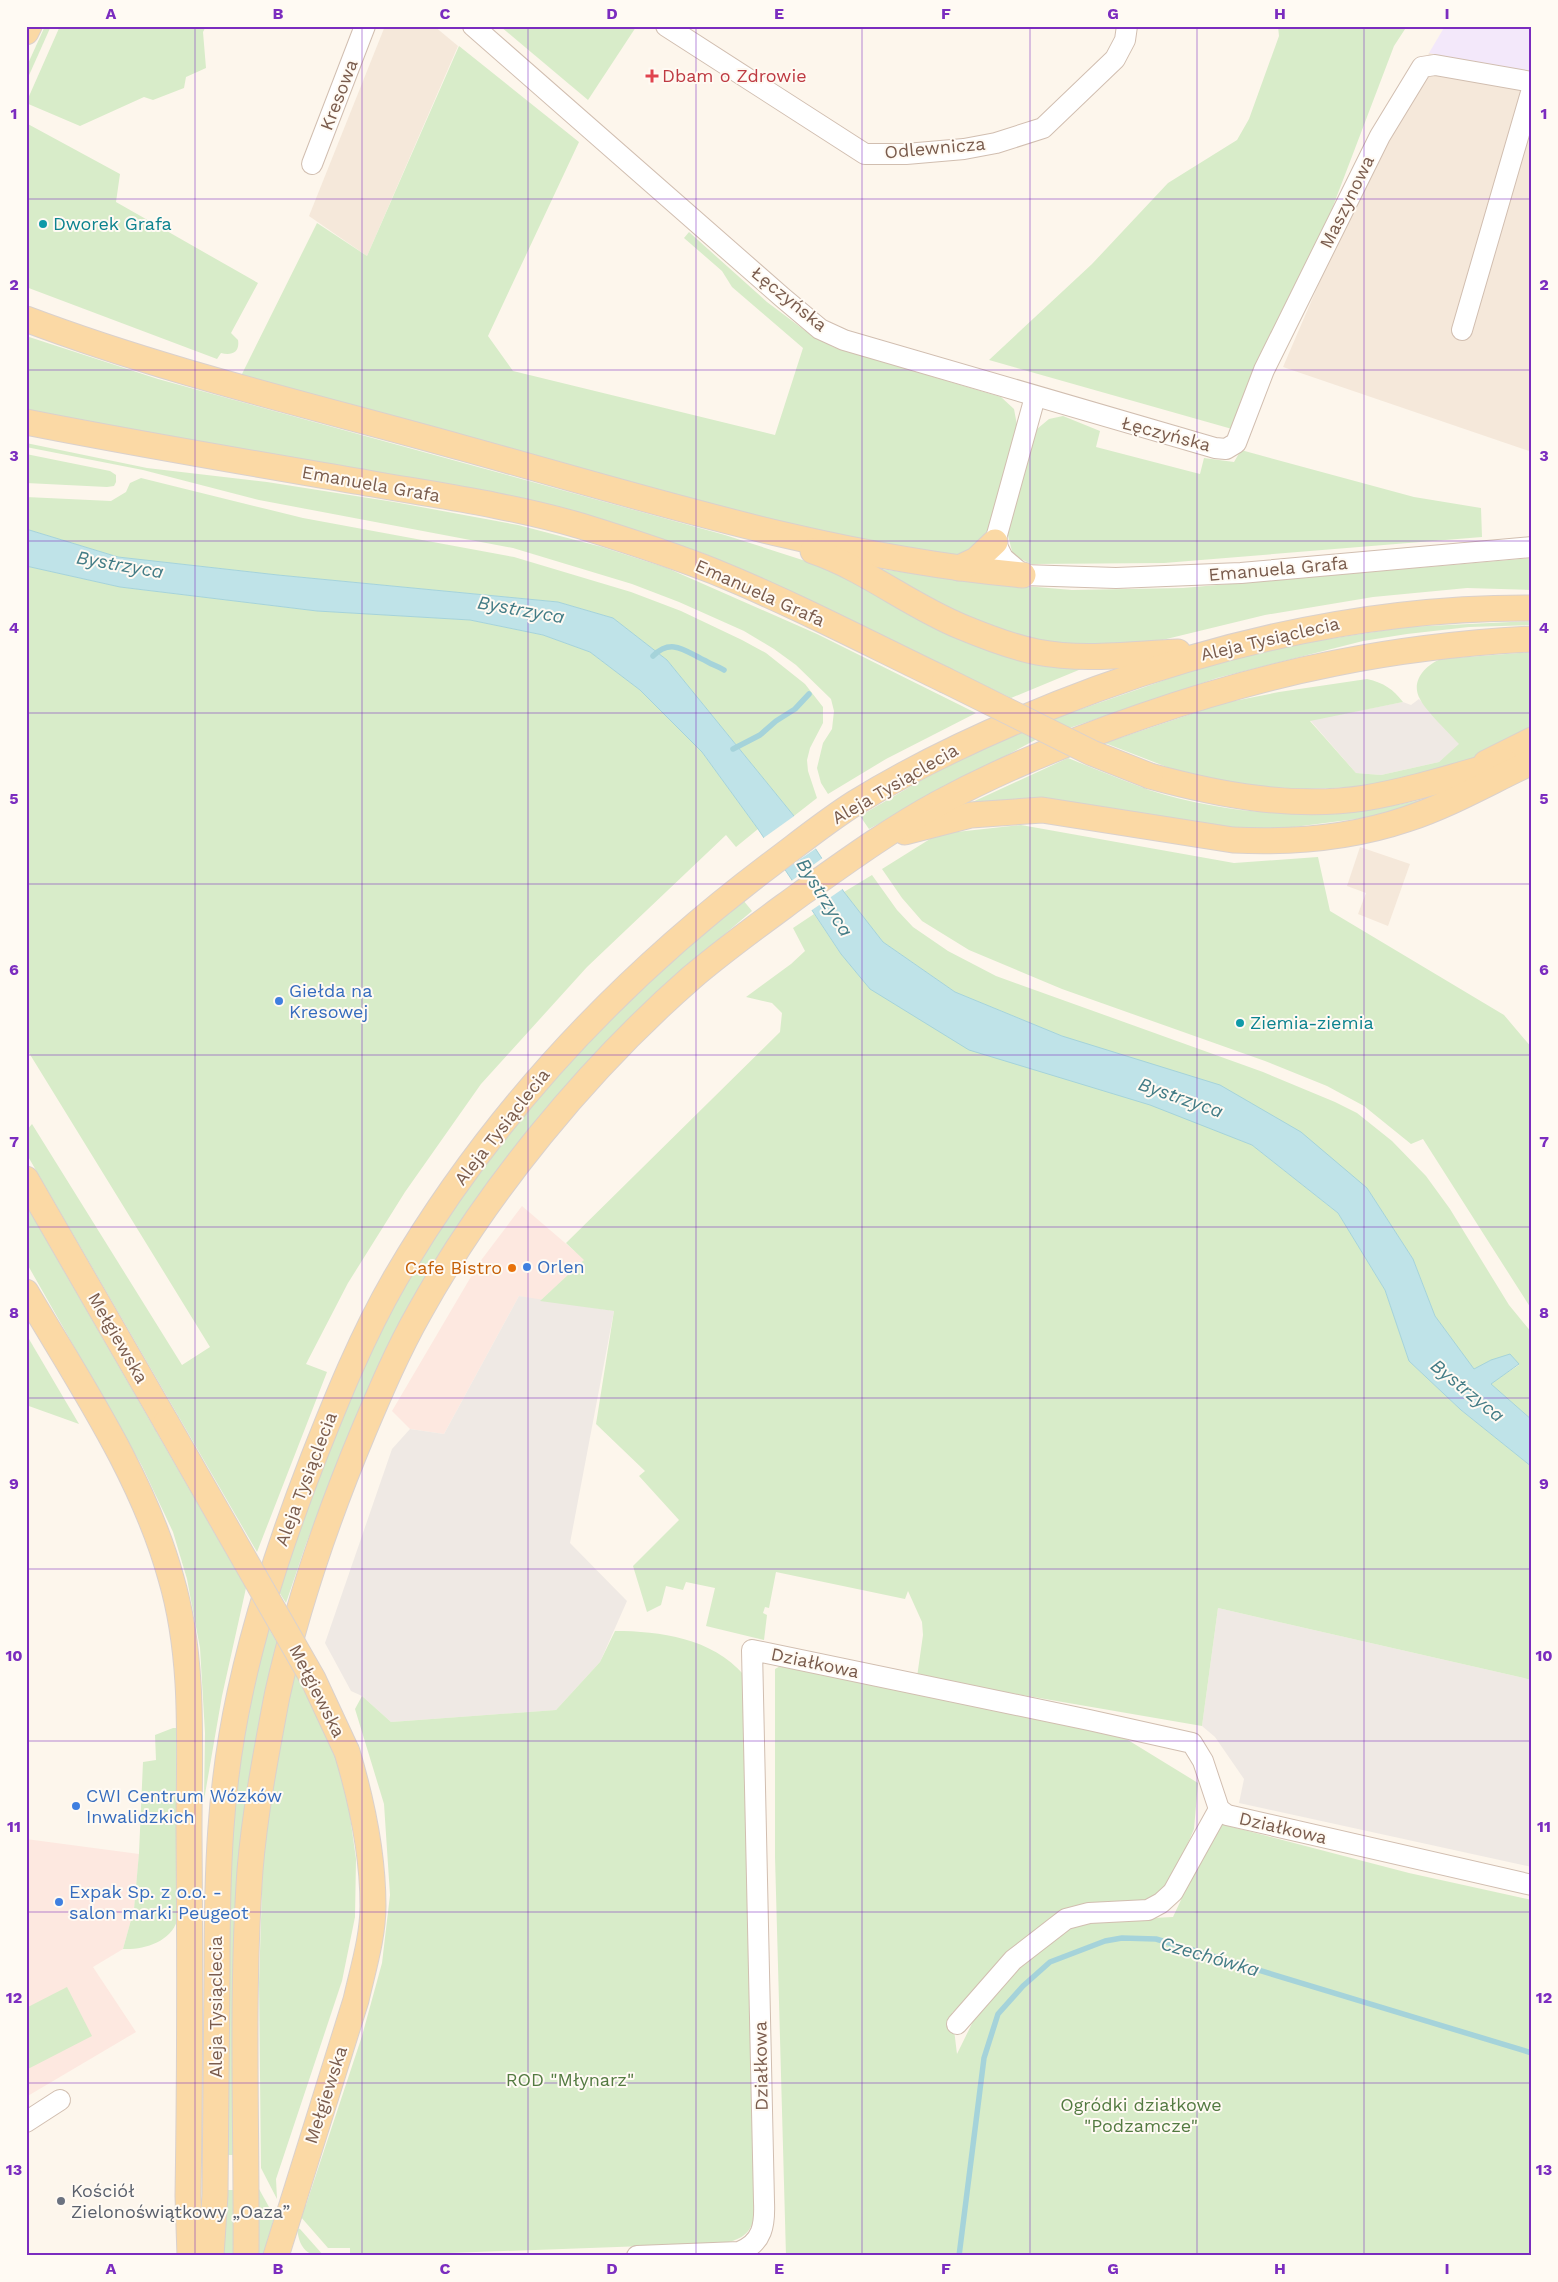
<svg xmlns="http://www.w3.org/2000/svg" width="1558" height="2282" viewBox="0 0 1558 2282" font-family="'Work Sans',sans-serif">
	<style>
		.residential { fill: #f5e8da }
		.commercial { fill: #fde8e0 }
		.industrial { fill: #efe9e4 }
		.education { fill: #f3e8fa }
		.green { fill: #d8ecc9 }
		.water { fill: #bfe3e8; stroke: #a5d3da }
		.pier { fill: #fdf6ec }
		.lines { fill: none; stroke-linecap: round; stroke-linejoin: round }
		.stream { stroke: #a5d3da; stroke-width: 5.5 }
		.minor-casing { stroke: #d1beb0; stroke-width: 22 }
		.major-casing { stroke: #dad1cd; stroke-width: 27 }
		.minor { stroke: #fff; stroke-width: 20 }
		.major { stroke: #fbd9a5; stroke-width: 25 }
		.major-bridge-casing { stroke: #dad1cd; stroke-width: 27; stroke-linecap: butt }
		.major-bridge { stroke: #fbd9a5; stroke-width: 25 }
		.grid { fill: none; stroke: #7b2cbf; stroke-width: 1; stroke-opacity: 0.55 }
		.health-dot { fill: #e0444e; stroke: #fffaf3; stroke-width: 2 }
		.culture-dot { fill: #0f9aa8; stroke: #fffaf3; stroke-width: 2 }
		.shop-dot { fill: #3f7fe0; stroke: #fffaf3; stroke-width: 2 }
		.food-dot { fill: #e8710a; stroke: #fffaf3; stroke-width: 2 }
		.worship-dot { fill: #6b7280; stroke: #fffaf3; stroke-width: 2 }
		.labels { text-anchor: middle; stroke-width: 4; stroke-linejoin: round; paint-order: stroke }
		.health-label { font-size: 18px; fill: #be3a42; stroke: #fffaf3; text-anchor: start }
		.street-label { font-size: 18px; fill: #7a5c4d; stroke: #fffaf3 }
		.culture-label { font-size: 18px; fill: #0d838f; stroke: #fffaf3; text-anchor: start }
		.shop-label { font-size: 18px; fill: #366cbe; stroke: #fffaf3; text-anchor: start }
		.food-label { font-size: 18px; fill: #c56008; stroke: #fffaf3; text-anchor: end }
		.park-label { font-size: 18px; fill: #537a41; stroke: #fffaf3 }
		.worship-label { font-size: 18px; fill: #5b616d; stroke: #fffaf3; text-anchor: start }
		.water-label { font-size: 19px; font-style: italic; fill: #437c86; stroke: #fffaf3 }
		.neatline { fill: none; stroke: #7b2cbf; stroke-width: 2 }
		.grid-label { font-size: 16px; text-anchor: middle; font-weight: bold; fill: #7b2cbf }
	</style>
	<rect width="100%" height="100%" fill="#fdf6ec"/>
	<g class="residential">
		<polygon points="385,26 434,26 458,46 367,256 309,216"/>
		<polygon points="1429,53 1532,74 1532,452 1283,367 1353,204"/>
		<polygon points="1360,847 1410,864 1388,926 1358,914 1366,893 1347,886"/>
	</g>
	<g class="commercial">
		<polygon points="522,1206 585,1260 540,1301 519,1296 444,1434 410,1429 392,1411 479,1263"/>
		<polygon points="26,1839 139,1854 134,1909 123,1949 93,1967 136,2032 26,2097"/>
	</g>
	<g class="industrial">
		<polygon points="1419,699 1460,744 1439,762 1381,775 1356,773 1310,720 1403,702 1411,705"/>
		<polygon points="519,1296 614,1311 570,1543 627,1601 600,1662 556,1710 391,1722 362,1696 351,1691 325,1643 392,1449 410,1429 444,1434"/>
		<polygon points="1218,1608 1532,1680 1532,1867 1239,1803 1244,1779 1215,1737 1202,1726"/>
	</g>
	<polygon class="education" points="1445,26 1532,26 1532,74 1429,53"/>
	<g class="green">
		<polygon points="45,26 51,26 26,82 26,68"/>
		<polygon points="60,26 206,26 203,32 206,68 186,77 184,88 153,100 144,97 80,126 26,103"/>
		<polygon points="500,26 635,26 636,27 588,100"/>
		<polygon points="1278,26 1407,26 1394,46 1327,222 1232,429 989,360 1092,264 1168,183 1237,140 1249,119 1279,36"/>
		<polygon points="459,46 579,142 488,336 513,371 775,435 803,348 732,287 722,271 684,238 689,232 767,302 807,332 833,347 1001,397 1014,409 1017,425 988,534 968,554 955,555 862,540 738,512 241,376 317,223 367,256"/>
		<path d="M 26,123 L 120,174 L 116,202 L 258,283 L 231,333 L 238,340 C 240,352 232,356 221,353 L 217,359 L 26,287 Z"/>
		<polygon points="26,336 158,379 725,535 818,565 893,602 1086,667 1011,698 768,581 703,553 626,527 520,499 189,441 26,409"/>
		<polygon points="1063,416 1100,431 1096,447 1200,474 1204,458 1234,462 1241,450 1414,497 1481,508 1482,537 1164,563 1031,564 1013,555 1007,532 1037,429 1049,419"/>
		<polygon points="26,443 147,468 267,482 394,502 518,525 602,547 667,568 817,634 976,713 886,759 828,794 821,783 817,768 823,743 832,729 834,711 831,699 796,665 774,649 744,631 679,602 632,584 513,548 259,500 143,470 26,447"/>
		<polygon points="26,454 110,471 116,475 116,482 114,486 107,487 26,483"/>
		<polygon points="141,478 303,518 514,557 631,592 681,611 742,640 766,653 805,684 823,707 823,723 810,748 807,760 808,771 817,798 794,816 667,660 613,618 558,602 278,575 118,557 26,529 26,497 111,501 126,492 130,483"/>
		<polygon points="1532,558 1532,590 1467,588 1373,597 1265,615 1154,642 1056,645 991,631 874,568 966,581 1072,590 1183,588"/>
		<polygon points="26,566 120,587 317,611 470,620 543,635 590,652 640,690 702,752 758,829 736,847 726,835 587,967 481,1084 405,1192 348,1283 306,1364 327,1372 257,1552 26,1153 26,1131 32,1124 182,1365 210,1347 26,1048"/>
		<polygon points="1532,621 1532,625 1469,627 1407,634 1363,641 1217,678 1037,739 869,829 860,816 920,781 1018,731 1211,664 1309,642 1407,627"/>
		<path d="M 1532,652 L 1532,732 L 1484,756 L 1380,786 L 1306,789 L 1249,786 L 1190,776 L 1105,743 L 1224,703 L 1279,692 L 1367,679 C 1384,683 1393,689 1403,702 L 1310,721 L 1356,773 L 1381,775 L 1439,762 L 1459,744 C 1450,734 1425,710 1420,699 C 1410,682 1425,665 1441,659 Z"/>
		<path d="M 1068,758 C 1095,769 1122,780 1149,790 C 1218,812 1295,819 1367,810 C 1397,806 1427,798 1457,792 L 1403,813 L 1286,828 L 1242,828 L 1187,824 L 1036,801 L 1000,800 L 966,805 Z"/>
		<polygon points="1021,825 1234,863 1318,857 1330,911 1504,1015 1532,1048 1532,1310 1423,1139 1411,1144 1364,1106 1327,1086 1265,1061 1062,989 969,950 922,921 902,898 882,869 938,834"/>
		<polygon points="872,875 897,910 913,927 948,951 996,976 1263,1072 1335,1102 1357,1113 1392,1141 1426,1176 1450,1209 1509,1305 1532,1333 1532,1420 1490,1384 1519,1365 1491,1360 1474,1370 1435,1316 1413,1259 1367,1188 1062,1036 955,992 883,942 844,892"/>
		<polygon points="743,900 752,911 687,966 577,1077 333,1475 306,1544 286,1603 274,1584 317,1466 398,1295 448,1216 505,1139 563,1066 677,953"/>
		<polygon points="814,914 841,954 870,989 1252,1145 1338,1213 1385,1290 1409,1361 1461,1410 1532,1467 1532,1680 1218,1608 1202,1726 917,1677 923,1635 922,1622 908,1591 905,1599 776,1572 769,1608 765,1607 763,1613 767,1615 764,1640 706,1626 715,1588 686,1582 683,1590 666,1586 661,1605 647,1612 633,1566 679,1520 639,1476 645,1471 596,1424 614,1311 540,1301 584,1260 566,1243 780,1032 782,1013 772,1003 746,997 791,964 805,951 793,928"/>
		<polygon points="26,1205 246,1588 222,1696 204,1800 205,1733 200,1648 187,1579 173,1532 142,1466 26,1262"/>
		<polygon points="26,1334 79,1424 26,1405"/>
		<polygon points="266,1624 279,1646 238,1874 232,1989 235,2155 225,2155 227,1872 242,1731"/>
		<path d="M 615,1631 C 660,1631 712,1638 744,1675 L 756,2209 C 752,2231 747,2237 726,2243 L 367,2256 L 350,2256 L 350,2248 L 328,2248 L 300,2216 L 302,2206 L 306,2205 L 362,2036 L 382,1963 L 390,1895 L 384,1804 L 355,1709 L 362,1696 L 391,1722 L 556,1710 L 600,1662 Z"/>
		<polygon points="784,1664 1123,1737 1198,1783 1194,1829 1168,1890 1156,1901 1044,1924 952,2013 957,2054 985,1997 1017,1962 1085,1918 1132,1919 1173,1917 1217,1823 1409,1873 1532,1900 1532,2256 786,2256 775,1857 775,1669"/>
		<polygon points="294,1668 332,1744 347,1795 356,1859 355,1917 342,1981 276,2179 277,2199 261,2168 259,1983 263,1857 274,1766"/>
		<path d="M 173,1728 L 176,1728 L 178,1824 L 177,1921 C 170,1942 144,1950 123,1949 L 134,1909 L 139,1853 L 143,1762 L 156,1760 L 155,1735 Z"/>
		<polygon points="67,1987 92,2036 26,2070 26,2008"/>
		<polygon points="259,2189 274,2216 266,2256 258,2256"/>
		<polygon points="225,2190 235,2190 234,2256 224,2256"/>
		<path d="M 297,2228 L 300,2229 L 324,2256 C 305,2256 299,2246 297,2228 Z"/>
	</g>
	<polygon class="water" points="26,529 118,557 278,575 558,602 613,618 667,660 794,816 844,892 883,942 955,992 1062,1036 1220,1085 1301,1132 1367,1188 1413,1259 1435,1316 1474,1369 1491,1360 1510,1354 1519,1364 1491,1384 1532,1420 1532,1467 1461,1410 1409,1361 1385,1290 1338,1213 1252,1145 1150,1105 969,1050 870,989 841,954 758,829 702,752 640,690 590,652 543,635 470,620 317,611 120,587 26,566"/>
	<g class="pier">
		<polygon points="797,814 818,847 783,871 762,839"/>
		<polygon points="824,857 844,888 809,912 790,882"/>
	</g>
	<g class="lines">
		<g class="stream">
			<path d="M 653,656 C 672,637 686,652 706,661 C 712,665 718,666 724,670"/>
			<polyline points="733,749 760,735 776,721 795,709 809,694"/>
			<polyline points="959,2256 984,2058 998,2014 1023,1986 1050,1962 1105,1941 1122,1938 1156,1939 1532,2053"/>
		</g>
		<g class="minor-casing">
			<g id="minor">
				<polyline points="473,26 782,297 820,329 844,340 1215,448 1226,449 1236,443 1264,370 1380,136 1422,67 1435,65 1532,82"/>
				<polyline points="666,26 865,154 906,154 964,149 996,143 1043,128 1115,59 1125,40 1127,26"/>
				<polyline points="312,164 365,26"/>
				<polyline points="1462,330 1532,89"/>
				<polyline points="1035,397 995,542 1003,558 1023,575 1116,578 1241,573 1532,547"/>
				<polyline points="957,2024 1013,1960 1066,1919 1089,1913 1148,1910 1161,1903 1173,1892 1219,1809"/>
				<polyline points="26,2122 60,2100"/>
				<path d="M 637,2256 L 739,2252 C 763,2243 765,2224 764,2202 L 752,1650 L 1089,1720 L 1192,1743 L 1203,1761 L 1219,1809 L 1227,1815 L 1532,1885"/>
			</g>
		</g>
		<g class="major-casing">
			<g id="major">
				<polyline points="26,32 29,26"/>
				<path d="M 26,319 C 169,373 317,407 463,448 C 648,499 831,558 1023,575"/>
				<path d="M 26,422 C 142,445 257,464 373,484 C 442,496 513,506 581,526 C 626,540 670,554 713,571 C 792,603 868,643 945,680"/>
				<path d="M 813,551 C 866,569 910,606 962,627 C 986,637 1012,647 1037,652 C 1083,661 1132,654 1178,652"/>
				<polyline points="959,568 976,560 995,542"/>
				<polyline points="1486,763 1532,740"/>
				<path d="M 1150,776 C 1219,795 1293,809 1365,798 C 1413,790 1458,775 1505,762"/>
				<path d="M 905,832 L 971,815 L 1042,810 L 1233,840 C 1292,843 1351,838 1407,819 C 1450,805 1491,781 1532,762"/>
				<polyline points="26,1179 166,1422"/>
				<path d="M 26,1292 C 79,1382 143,1476 171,1578 C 195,1660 189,1747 189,1832 C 190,1953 190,2075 188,2196 L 190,2256"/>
				<path d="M 211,2256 L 215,2195 C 216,2121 216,2046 217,1972 C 217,1875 219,1789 240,1693 C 257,1613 283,1536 313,1459 C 337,1398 362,1336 395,1279 C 490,1116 620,978 770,865 C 797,845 825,822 855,803 C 931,756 1013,720 1097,689 C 1237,638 1382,607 1532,608"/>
				<path d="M 246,2256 C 247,2127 241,1998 250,1870 C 255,1811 266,1754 277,1696 C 297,1605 328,1516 364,1430 C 381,1390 398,1350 419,1313 C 486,1192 586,1070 691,978 C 726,948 764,921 802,893 C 847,861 891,829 939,803 C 1004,768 1073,740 1143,716 C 1272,671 1395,646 1532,639"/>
				<path d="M 276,2256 L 356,2000 C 363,1969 373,1937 373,1906 C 373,1853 362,1802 347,1752"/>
			</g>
		</g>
		<use href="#minor" class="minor"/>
		<use href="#major" class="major"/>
		<g class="major-bridge-casing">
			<g id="major-bridge">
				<polyline points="945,680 1092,753 1150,776"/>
				<polyline points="166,1422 313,1679 347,1752"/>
			</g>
		</g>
		<use href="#major-bridge" class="major-bridge"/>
	</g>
	<path class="grid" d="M 195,26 L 195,2256M 362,26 L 362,2256M 528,26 L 528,2256M 696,26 L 696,2256M 862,26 L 862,2256M 1030,26 L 1030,2256M 1197,26 L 1197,2256M 1364,26 L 1364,2256M 26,199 L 1532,199M 26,370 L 1532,370M 26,541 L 1532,541M 26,713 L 1532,713M 26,884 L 1532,884M 26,1055 L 1532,1055M 26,1227 L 1532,1227M 26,1398 L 1532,1398M 26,1569 L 1532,1569M 26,1741 L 1532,1741M 26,1912 L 1532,1912M 26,2083 L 1532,2083"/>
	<path class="health-dot" d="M649.5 68.5h5v5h5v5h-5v5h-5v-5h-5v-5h5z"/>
	<g class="culture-dot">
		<circle cx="43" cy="224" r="5"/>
		<circle cx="1240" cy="1023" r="5"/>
	</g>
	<g class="shop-dot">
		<circle cx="279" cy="1001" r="5"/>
		<circle cx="527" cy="1267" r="5"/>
		<circle cx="76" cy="1806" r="5"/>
		<circle cx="59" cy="1902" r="5"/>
	</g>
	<circle class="food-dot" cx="512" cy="1268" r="5"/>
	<circle class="worship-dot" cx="61" cy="2201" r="5"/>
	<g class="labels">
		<g class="health-label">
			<text x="662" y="82">Dbam o Zdrowie</text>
		</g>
		<g class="street-label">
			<text transform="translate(339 95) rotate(-69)" y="6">Kresowa</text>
			<text transform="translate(935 148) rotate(-5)" y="6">Odlewnicza</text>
			<text transform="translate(1347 202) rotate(-64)" y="6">Maszynowa</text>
			<text transform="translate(789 299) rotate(39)" y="6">Łęczyńska</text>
			<text transform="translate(1166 434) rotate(15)" y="6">Łęczyńska</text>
			<text transform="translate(371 484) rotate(10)" y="6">Emanuela Grafa</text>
			<text transform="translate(1278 569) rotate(-5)" y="6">Emanuela Grafa</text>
			<text transform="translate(760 593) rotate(24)" y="6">Emanuela Grafa</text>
			<text transform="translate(1270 639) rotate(-13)" y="6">Aleja Tysiąclecia</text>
			<text transform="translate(895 784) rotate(-30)" y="6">Aleja Tysiąclecia</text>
			<text transform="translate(502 1127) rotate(-52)" y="6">Aleja Tysiąclecia</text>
			<text transform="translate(118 1338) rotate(60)" y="6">Mełgiewska</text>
			<text transform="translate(306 1479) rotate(-69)" y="6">Aleja Tysiąclecia</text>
			<text transform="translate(815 1663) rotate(12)" y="6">Działkowa</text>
			<text transform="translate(317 1691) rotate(63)" y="6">Mełgiewska</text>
			<text transform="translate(1283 1828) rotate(13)" y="6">Działkowa</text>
			<text transform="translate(216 2007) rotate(-90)" y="6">Aleja Tysiąclecia</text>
			<text transform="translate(761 2066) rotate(-91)" y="6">Działkowa</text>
			<text transform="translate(326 2095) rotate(-72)" y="6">Mełgiewska</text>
		</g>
		<g class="culture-label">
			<text x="53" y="230">Dworek Grafa</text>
			<text x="1250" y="1029">Ziemia-ziemia</text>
		</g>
		<g class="shop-label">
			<text x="289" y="997">Giełda na<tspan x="289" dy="21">Kresowej</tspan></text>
			<text x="537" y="1273">Orlen</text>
			<text x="86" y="1802">CWI Centrum Wózków<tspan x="86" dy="21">Inwalidzkich</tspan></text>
			<text x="69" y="1898">Expak Sp. z o.o. -<tspan x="69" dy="21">salon marki Peugeot</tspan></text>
		</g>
		<g class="food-label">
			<text x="502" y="1274">Cafe Bistro</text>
		</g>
		<g class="park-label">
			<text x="570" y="2086">ROD "Młynarz"</text>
			<text x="1141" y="2111">Ogródki działkowe<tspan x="1141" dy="21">"Podzamcze"</tspan></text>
		</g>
		<g class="worship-label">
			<text x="71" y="2197">Kościół<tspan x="71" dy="21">Zielonoświątkowy „Oaza”</tspan></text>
		</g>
		<g class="water-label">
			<text transform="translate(120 564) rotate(10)" y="7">Bystrzyca</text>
			<text transform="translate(521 609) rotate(10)" y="7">Bystrzyca</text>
			<text transform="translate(825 897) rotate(58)" y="7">Bystrzyca</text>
			<text transform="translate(1181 1097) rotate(19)" y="7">Bystrzyca</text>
			<text transform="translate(1468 1390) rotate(39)" y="7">Bystrzyca</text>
			<text transform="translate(1210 1956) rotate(16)" y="7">Czechówka</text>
		</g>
	</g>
	<rect width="1558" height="2282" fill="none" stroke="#fffaf3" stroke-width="55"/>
	<rect x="28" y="28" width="1502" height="2226" class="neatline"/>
	<g class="grid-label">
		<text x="111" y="19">A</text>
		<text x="278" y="19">B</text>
		<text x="445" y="19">C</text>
		<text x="612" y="19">D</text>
		<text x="779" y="19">E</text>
		<text x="946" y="19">F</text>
		<text x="1113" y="19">G</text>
		<text x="1280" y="19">H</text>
		<text x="1447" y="19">I</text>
		<text x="14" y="119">1</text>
		<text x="1544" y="119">1</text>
		<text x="14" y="290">2</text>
		<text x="1544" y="290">2</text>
		<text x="14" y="461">3</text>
		<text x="1544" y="461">3</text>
		<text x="14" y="633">4</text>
		<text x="1544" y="633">4</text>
		<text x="14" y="804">5</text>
		<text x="1544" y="804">5</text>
		<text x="14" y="975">6</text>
		<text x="1544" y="975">6</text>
		<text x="14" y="1147">7</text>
		<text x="1544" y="1147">7</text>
		<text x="14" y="1318">8</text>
		<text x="1544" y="1318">8</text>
		<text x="14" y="1489">9</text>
		<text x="1544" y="1489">9</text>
		<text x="14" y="1661">10</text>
		<text x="1544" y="1661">10</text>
		<text x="14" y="1832">11</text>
		<text x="1544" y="1832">11</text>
		<text x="14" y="2003">12</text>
		<text x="1544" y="2003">12</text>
		<text x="14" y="2175">13</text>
		<text x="1544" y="2175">13</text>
		<text x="111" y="2274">A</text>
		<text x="278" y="2274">B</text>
		<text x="445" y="2274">C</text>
		<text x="612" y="2274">D</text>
		<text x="779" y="2274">E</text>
		<text x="946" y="2274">F</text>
		<text x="1113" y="2274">G</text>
		<text x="1280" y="2274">H</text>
		<text x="1447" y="2274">I</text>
	</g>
</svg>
